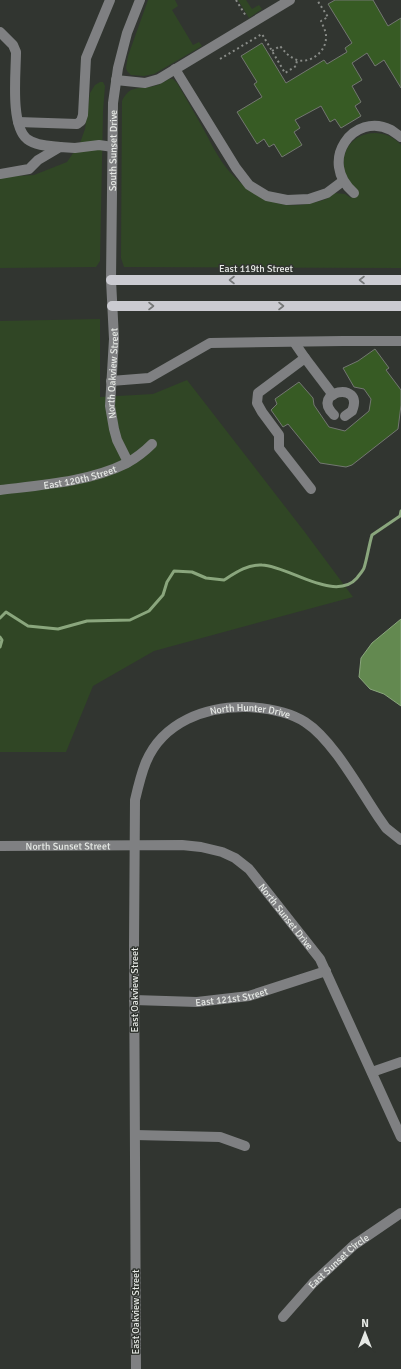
<svg xmlns="http://www.w3.org/2000/svg" width="401" height="1369" viewBox="0 0 401 1369" font-family="Signika,sans-serif">
	<style>
		.green { fill: #304625 }
		.water { fill: #638950; stroke: #8aa67d }
		.lines { fill: none; stroke-linecap: round; stroke-linejoin: round }
		.stream { stroke: #8aa67d; stroke-width: 3 }
		.building { fill: #375b24; stroke: #737771 }
		.path { stroke: #898c88; stroke-width: 2; stroke-dasharray: 2 3; stroke-linecap: butt }
		.minor { stroke: #7f8082; stroke-width: 10 }
		.major { stroke: #cbcbd1; stroke-width: 10 }
		.oneway { stroke: #767878 }
		.labels { text-anchor: middle; stroke-width: 3; stroke-linejoin: round; paint-order: stroke }
		.street-label { font-size: 10px; fill: #e6e9e5; stroke: #313530 }
	</style>
	<rect width="100%" height="100%" fill="#313530"/>
	<g class="green">
		<polygon points="148,0 175,0 178,6 172,10 193,45 199,42 202,46 154,74 144,76 131,75 127,71 126,68 128,56"/>
		<polygon points="238,0 246,0 252,9 259,5 262,9 249,18"/>
		<path d="M 169,79 L 173,79 L 177,83 C 186,98 195,114 204,130 C 210,141 215,152 222,162 C 241,189 273,211 307,204 C 319,201 326,201 335,193 L 345,194 L 351,198 L 357,190 C 355,187 350,184 348,181 C 347,179 346,175 345,172 C 336,137 378,120 401,145 L 401,268 L 124,267 L 121,258 L 122,101 C 130,84 139,90 154,86 C 159,85 164,82 169,79 Z"/>
		<polygon points="100,82 103,82 105,86 103,111 100,261 96,267 0,268 0,177 34,175 67,162 80,143 85,129 90,93 95,85"/>
		<polygon points="100,319 100,397 153,394 187,380 304,531 353,597 154,651 93,686 66,752 0,752 0,321"/>
	</g>
	<polygon class="water" points="401,619 401,706 384,694 370,689 359,677 361,658 372,643"/>
	<g class="lines">
		<g class="stream">
			<path d="M 0,618 L 6,612 L 28,626 L 58,629 L 87,621 L 130,620 L 149,611 L 163,595 L 167,582 L 174,571 L 192,572 L 206,578 L 224,580 C 235,573 248,564 262,565 C 289,566 335,603 357,578 C 359,575 363,571 364,568 C 367,559 369,545 372,535 L 400,516 L 401,511"/>
			<polyline points="0,637 2,640 0,647"/>
		</g>
	</g>
	<g class="building">
		<polygon points="335,0 373,0 388,26 401,18 401,88 384,60 375,66 367,53 352,63 362,80 352,86 361,102 355,106 361,116 341,128 335,119 330,122 321,106 295,120 300,128 294,132 302,145 282,157 274,144 269,147 264,139 257,144 237,112 262,97 254,84 257,82 241,56 262,43 286,83 324,60 327,64 347,52 345,48 352,43 328,4"/>
		<polygon points="375,349 389,368 386,370 401,390 401,405 398,429 352,465 346,467 320,463 288,424 283,427 271,410 277,404 275,399 299,382 313,398 314,405 329,427 345,431 369,411 371,399 364,389 354,387 343,368 358,361"/>
	</g>
	<g class="lines">
		<g class="path">
			<polyline points="236,0 246,16"/>
			<path d="M 272,51 L 280,46 C 285,52 289,57 297,60 C 311,64 327,51 326,36 C 326,31 323,26 321,21 L 328,17 L 317,0"/>
			<polyline points="220,59 262,34 285,73 296,66 297,60"/>
		</g>
		<g class="minor">
			<path d="M 0,32 L 13,45 L 16,52 C 16,72 10,125 27,139 C 36,146 50,146 60,147"/>
			<polyline points="175,69 236,168 249,185 267,196 287,200 309,199 327,193 343,181"/>
			<polyline points="116,80 145,83 159,79 290,0"/>
			<polyline points="18,122 77,124 81,121 83,115 86,58 110,0"/>
			<polyline points="0,174 29,169 38,160 60,147 75,148 99,145 113,147"/>
			<path d="M 354,193 C 317,161 354,111 391,130 C 394,132 398,135 401,137"/>
			<polyline points="294,342 305,358 258,393 257,403 262,412 279,435 279,448 311,489"/>
			<polyline points="305,358 333,395"/>
			<polyline points="111,381 149,378 210,343 343,341 401,341"/>
			<path d="M 334,415 C 309,391 365,380 352,411 L 345,416"/>
			<path id="s1" d="M 128,462 L 117,440 L 114,429 L 110,406 L 114,339 L 111,280 L 113,103 L 118,68 L 127,33 L 140,0"/>
			<path id="s2" d="M 0,490 C 42,485 89,482 127,463 C 136,458 145,451 152,444"/>
			<path id="s3" d="M 0,846 L 182,845 L 201,847 L 222,852 L 235,858 L 249,869 L 320,959 L 401,1137"/>
			<path id="s4" d="M 134,1000 L 197,1002 L 249,996 L 326,971"/>
			<polyline points="372,1072 401,1062"/>
			<polyline points="135,1135 220,1137 245,1146"/>
			<path id="s5" d="M 283,1317 L 313,1283 L 354,1245 L 401,1213"/>
			<path id="s6" d="M 136,1369 L 134,945 L 135,800 C 138,787 141,774 146,762 C 163,722 206,706 247,707 C 267,708 288,711 305,722 C 333,740 360,790 379,818 L 386,828 L 401,840"/>
		</g>
		<g class="major">
			<polyline points="111,280 401,280"/>
			<polyline points="112,306 401,306"/>
		</g>
	</g>
	<defs><path id="oneway-chevron" d="M-2-3.5L2.5 0L-2 3.5" fill="none" stroke-width="1.6" stroke-linecap="round" stroke-linejoin="round"/></defs>
	<g class="oneway">
		<use href="#oneway-chevron" transform="translate(232 280) rotate(-180)"/>
		<use href="#oneway-chevron" transform="translate(362 280) rotate(-180)"/>
		<use href="#oneway-chevron" transform="translate(151 306)"/>
		<use href="#oneway-chevron" transform="translate(281 306)"/>
	</g>
	<g class="labels">
		<g class="street-label">
			<text dy="4" stroke="none"><textPath href="#s1" startOffset="315">South Sunset Drive</textPath></text>
			<text x="256" y="272">East 119th Street</text>
			<text dy="4" stroke="none"><textPath href="#s1" startOffset="92">North Oakview Street</textPath></text>
			<text dy="4" stroke="none"><textPath href="#s2" startOffset="81">East 120th Street</textPath></text>
			<text dy="4" stroke="none"><textPath href="#s6" startOffset="734">North Hunter Drive</textPath></text>
			<text dy="4" stroke="none"><textPath href="#s3" startOffset="68">North Sunset Street</textPath></text>
			<text dy="4" stroke="none"><textPath href="#s3" startOffset="315">North Sunset Drive</textPath></text>
			<text transform="translate(134 990) rotate(-90)" y="4">East Oakview Street</text>
			<text dy="4" stroke="none"><textPath href="#s4" startOffset="98">East 121st Street</textPath></text>
			<text dy="4" stroke="none"><textPath href="#s5" startOffset="79">East Sunset Circle</textPath></text>
			<text transform="translate(135 1312) rotate(-90)" y="4">East Oakview Street</text>
		</g>
	</g>
	<g transform="translate(365 1333)" stroke="#313530" stroke-width="3" paint-order="stroke">
	<path d="M0-3L7 15L0 10L-7 15Z" fill="#e6e9e5"/>
	<text y="-6" font-size="11" font-weight="bold" text-anchor="middle" fill="#e6e9e5">N</text>
	</g>
</svg>
